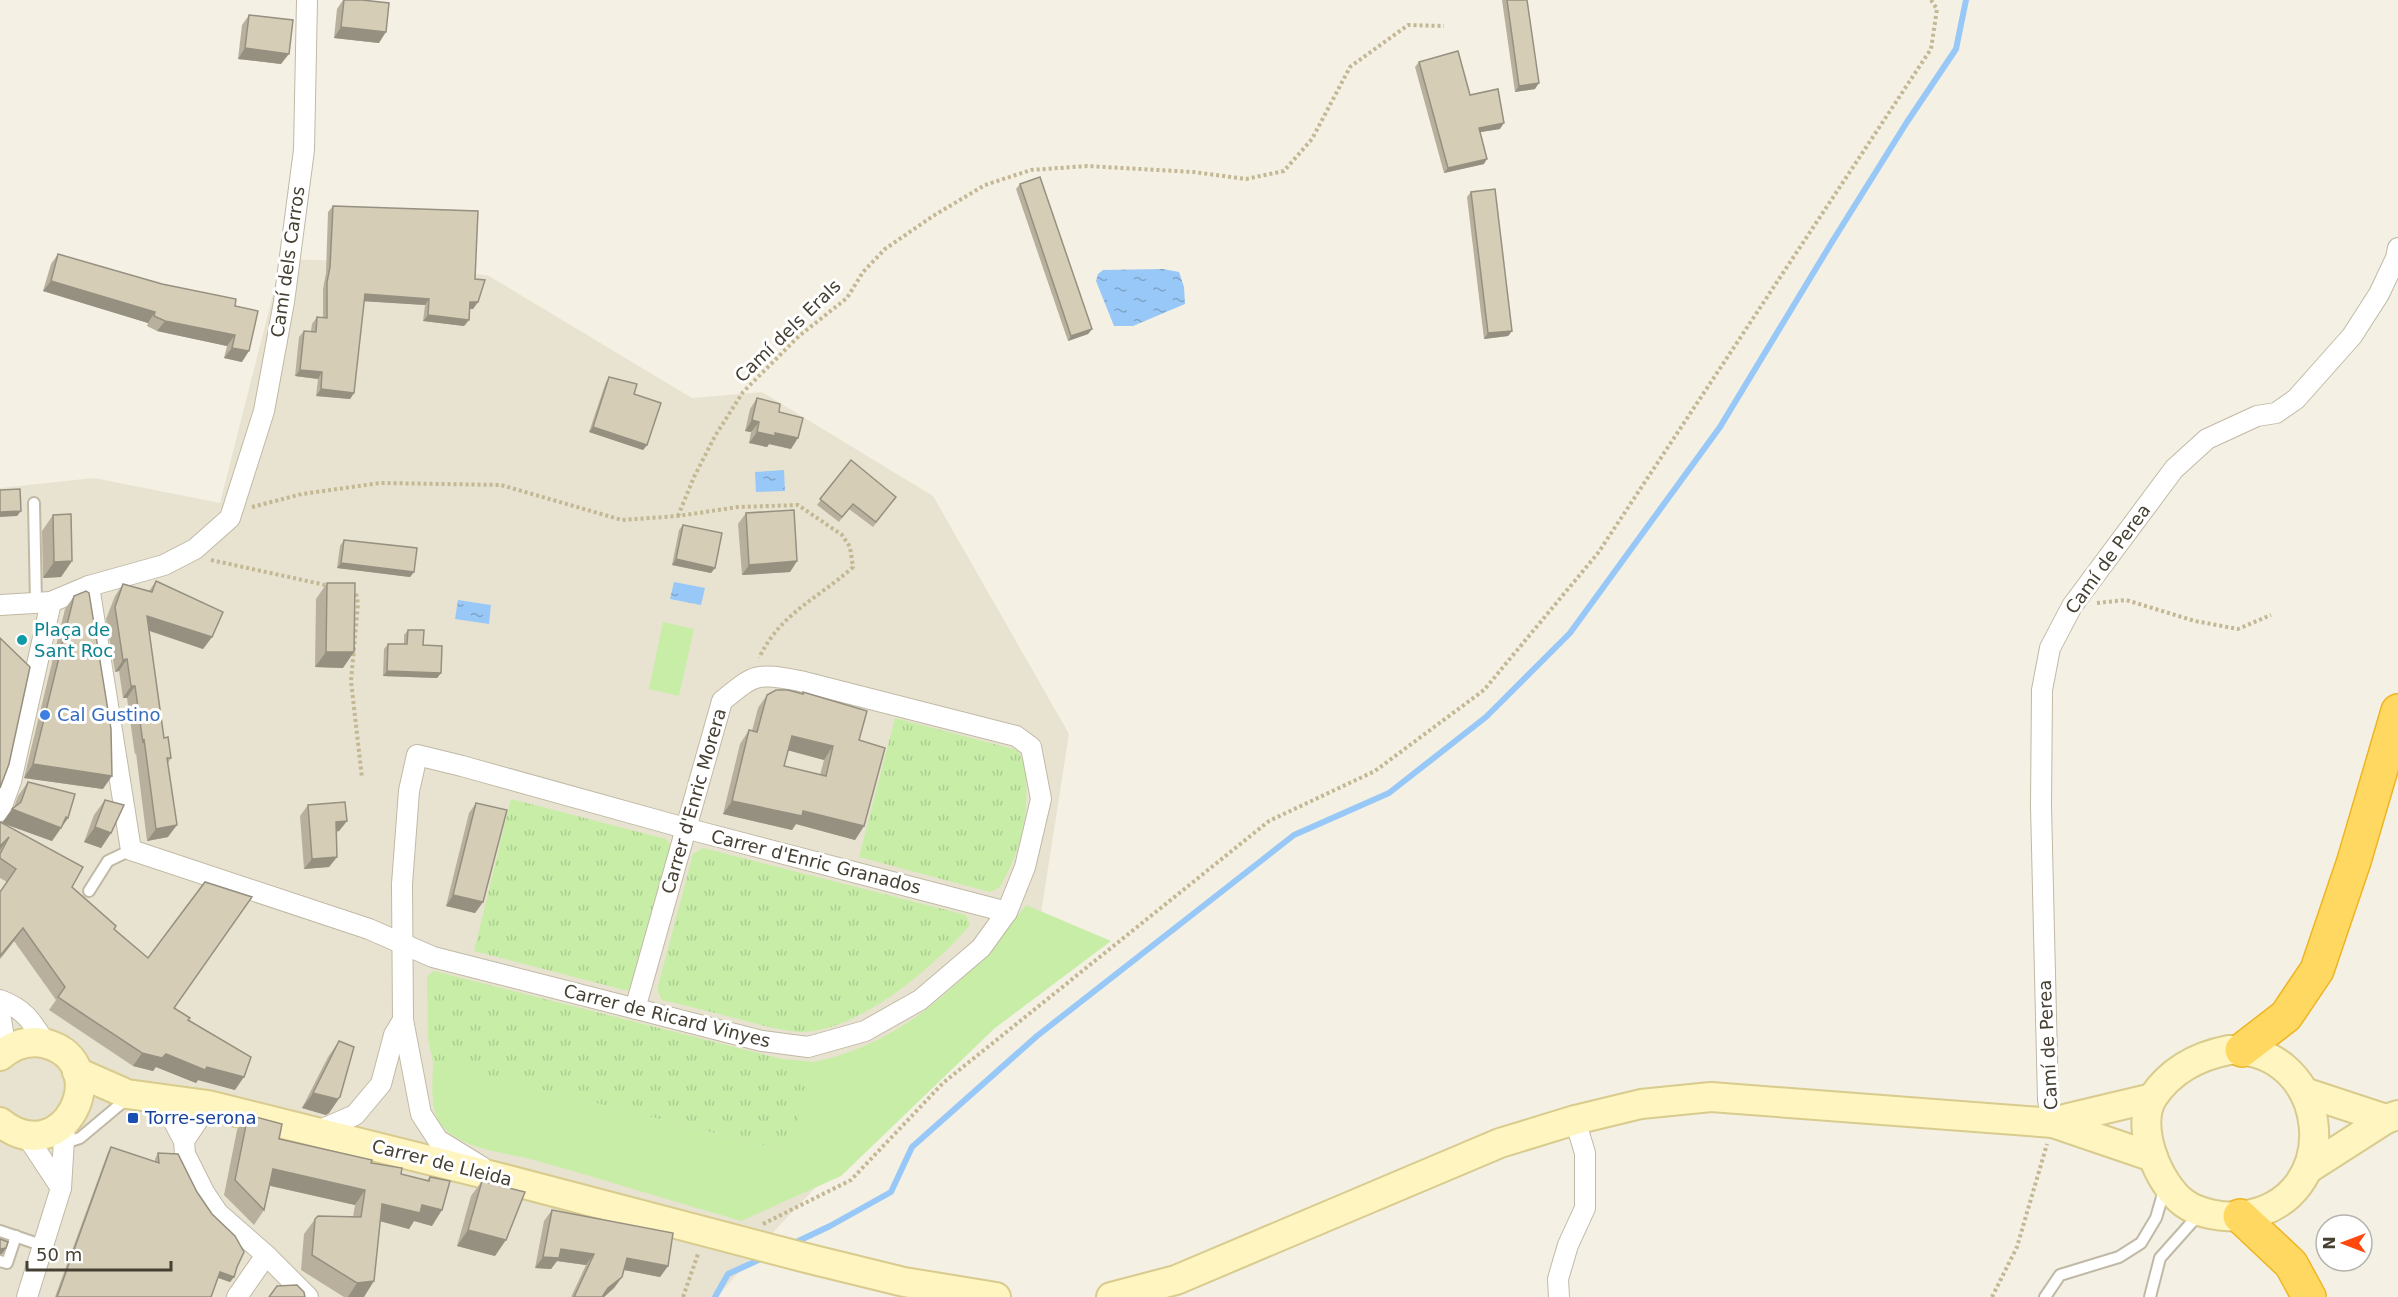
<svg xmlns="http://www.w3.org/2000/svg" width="2398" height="1297" viewBox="0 0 2398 1297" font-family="'DejaVu Sans',sans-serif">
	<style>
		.residential { fill: #e8e3d0 }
		.grass { fill: url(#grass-tufts) }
		.garden { fill: #c7eda7 }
		.water { fill: url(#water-ripples) }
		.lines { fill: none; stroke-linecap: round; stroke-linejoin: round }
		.stream { stroke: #98c8f8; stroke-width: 6 }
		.service-casing { stroke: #c0b9a5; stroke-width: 14 }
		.minor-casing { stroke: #c0b9a5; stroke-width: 22 }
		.secondary-casing { stroke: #d8cb8d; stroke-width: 32 }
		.motorway-casing { stroke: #eeb523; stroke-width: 36 }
		.path { stroke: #c3b794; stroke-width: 4; stroke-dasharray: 3 3; stroke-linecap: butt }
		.service { stroke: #fff; stroke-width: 10 }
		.minor { stroke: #fff; stroke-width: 20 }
		.secondary { stroke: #fff5c1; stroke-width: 28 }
		.motorway { stroke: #ffd862; stroke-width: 33 }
		.wall { fill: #b8b09d; fill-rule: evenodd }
		.shaded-wall { fill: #969080 }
		.building { fill: #d6cdb7; stroke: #969080; stroke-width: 1.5; fill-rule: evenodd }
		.culture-dot { fill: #0f9aa8; stroke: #fff; stroke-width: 2 }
		.shop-dot { fill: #3f7fe0; stroke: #fff; stroke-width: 2 }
		.transit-dot { fill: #1a4fb4; stroke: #fff; stroke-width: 2 }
		.labels { text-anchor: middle; stroke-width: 6; stroke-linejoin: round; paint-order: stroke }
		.street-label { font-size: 18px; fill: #464033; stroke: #fff }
		.culture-label { font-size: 18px; fill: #0d838f; stroke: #fff; text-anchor: start }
		.shop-label { font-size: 18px; fill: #366cbe; stroke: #fff; text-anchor: start }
		.transit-label { font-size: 18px; fill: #164399; stroke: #fff; text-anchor: start }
	</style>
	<defs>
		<pattern id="grass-tufts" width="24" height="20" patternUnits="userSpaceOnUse" patternTransform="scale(1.5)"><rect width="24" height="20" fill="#c7eda7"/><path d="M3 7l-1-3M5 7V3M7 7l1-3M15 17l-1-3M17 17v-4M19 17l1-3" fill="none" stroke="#accc90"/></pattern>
		<pattern id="water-ripples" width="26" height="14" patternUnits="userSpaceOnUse" patternTransform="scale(1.5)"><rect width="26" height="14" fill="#98c8f8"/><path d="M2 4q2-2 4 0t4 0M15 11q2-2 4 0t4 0" fill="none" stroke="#7ea4c9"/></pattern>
	</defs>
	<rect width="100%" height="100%" fill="#f4f0e3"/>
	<polygon class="residential" points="282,259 413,263 489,276 692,398 762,392 933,496 1069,734 1039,926 959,1036 779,1226 717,1297 0,1297 0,488 94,478 220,503"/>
	<g class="grass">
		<path d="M 895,718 L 1017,750 C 1024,759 1025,768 1026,780 C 1029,819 1019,855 999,888 L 990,892 L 859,857 Z"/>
		<polygon points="511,799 666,839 672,847 635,986 628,991 474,951"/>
		<path d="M 703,848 L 966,915 L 970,925 C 934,967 859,1032 800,1032 C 781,1031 761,1025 742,1020 C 716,1013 689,1006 662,1000 L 657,990 L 693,854 Z"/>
		<polygon points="434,971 782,1059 813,1062 790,1152 433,1062 428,1039 427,976"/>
	</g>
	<g class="garden">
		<polygon points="663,622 694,629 679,696 649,689"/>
		<path d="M 1026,905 L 1111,941 L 995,1028 L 841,1176 L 741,1221 C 672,1201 603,1179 534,1160 C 507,1153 463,1149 444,1128 C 428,1112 433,1083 433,1062 L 789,1152 L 813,1062 C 905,1044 971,977 1026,905 Z"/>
	</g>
	<g class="water">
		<polygon points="1163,269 1179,272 1184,287 1185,304 1133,326 1114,326 1096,281 1098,274 1103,270"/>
		<polygon points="784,470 785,491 756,492 755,472"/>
		<polygon points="674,582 705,588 701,605 670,599"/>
		<polygon points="458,600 491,605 489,624 455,619"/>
	</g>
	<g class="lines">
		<g class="stream">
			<polyline points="792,1244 830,1226 891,1192 912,1147 1037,1036 1294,835 1389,793 1486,717 1570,633 1720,427 1832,242 1907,122 1956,49 1966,0"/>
			<polyline points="715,1297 728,1274 763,1258"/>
		</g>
		<g class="service-casing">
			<g id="service">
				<polyline points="34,503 36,603"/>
				<polyline points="89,891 108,861 131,850"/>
				<polyline points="61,1144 80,1138 129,1097"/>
				<polyline points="0,1231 44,1246"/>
				<polyline points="0,1261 7,1263 16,1236"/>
				<polyline points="2045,1297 2060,1275 2119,1257 2141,1243 2156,1218 2165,1187"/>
				<polyline points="2150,1297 2160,1258 2201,1212"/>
			</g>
		</g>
		<g class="minor-casing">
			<g id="minor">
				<path d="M 89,586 L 131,850 L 369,929 L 433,957 L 762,1041 L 808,1047 L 865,1031 L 920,1000 L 981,948 L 1007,912 L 1025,867 L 1041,799 L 1031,747 L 1016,736 L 800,681 C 756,673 756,673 722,701 L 635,1009"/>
				<polyline points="0,605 51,602 89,586 164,565 195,549 230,518 264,411 284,302 304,150 307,0"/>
				<polyline points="0,811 11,781 51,602"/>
				<path d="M 0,1000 C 25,1009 32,1022 46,1044"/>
				<polyline points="0,1013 4,1038 0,1056"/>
				<polyline points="161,1097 184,1141 185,1154 204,1192 218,1213 266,1255 308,1297"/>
				<polyline points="2053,1123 2048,1100 2041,806 2042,690 2050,648 2072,606 2174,469 2207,439 2257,416 2276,413 2296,399 2352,336 2379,294 2396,258 2398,248"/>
				<polyline points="318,1131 355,1115 381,1084 394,1035 403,1020"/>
				<polyline points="26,1135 61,1188"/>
				<polyline points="184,1141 208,1105"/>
				<polyline points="482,1167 438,1140 421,1114 403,1020 402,884 409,791 417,755 462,766 685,828 1007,912"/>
				<polyline points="27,1297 61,1188 65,1124"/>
				<polyline points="237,1297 266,1255"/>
				<polyline points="1559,1297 1558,1279 1568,1245 1585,1208 1585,1153 1575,1120"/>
			</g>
		</g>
		<g class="secondary-casing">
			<g id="secondary">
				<path d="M 2229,1050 C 2331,1046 2349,1202 2241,1216 C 2224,1218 2199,1214 2184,1203 C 2159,1185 2134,1126 2153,1097 C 2171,1070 2198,1056 2229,1050 Z"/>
				<path d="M 0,1056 C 13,1045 29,1039 47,1044 C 116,1064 64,1174 0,1122"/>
				<polyline points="77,1072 127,1094 208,1105 497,1177 806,1258 904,1282 996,1297"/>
				<polyline points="2304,1092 2386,1119"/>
				<polyline points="2053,1123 2068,1118 2152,1098"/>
				<polyline points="2308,1169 2386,1119 2398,1115"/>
				<polyline points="1111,1297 1176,1280 1500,1143 1575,1120 1641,1104 1711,1097 2053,1123 2153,1157"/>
			</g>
		</g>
		<g class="motorway-casing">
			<g id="motorway">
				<polyline points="2242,1050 2286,1016 2317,970 2354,861 2398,711"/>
				<polyline points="2240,1216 2291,1264 2309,1297"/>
			</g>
		</g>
		<g class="path">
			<path d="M 252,507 L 302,494 L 380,483 L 501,485 L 622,520 L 678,516 L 738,507 L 798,505 L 842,535 L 850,547 L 853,567 C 818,599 781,612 759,658"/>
			<polyline points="678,516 694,477 715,436 743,392 799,336 847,298 863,272 885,249 933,216 985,185 1031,170 1087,166 1193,172 1246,179 1284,171 1312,139 1350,67 1408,25 1444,26"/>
			<polyline points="211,560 330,586"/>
			<polyline points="351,591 356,593 358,604 351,681 362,778"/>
			<polyline points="2097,603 2126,600 2195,621 2238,629 2271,615"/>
			<polyline points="763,1224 851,1180 943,1083 1269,821 1375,771 1484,690 1598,553 1931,49 1937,9 1931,0"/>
			<polyline points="683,1297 698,1254"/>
			<polyline points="1992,1297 2017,1247 2047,1144"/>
		</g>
		<use href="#service" class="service"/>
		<use href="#minor" class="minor"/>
		<use href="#secondary" class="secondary"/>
		<use href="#motorway" class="motorway"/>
	</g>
	<g class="wall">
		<polygon points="343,0 362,0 379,43 334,38 337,9"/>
		<polygon points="1502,0 1527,0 1535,89 1515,92"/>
		<polygon points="249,15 281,64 238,59 242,25"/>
		<polygon points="1419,62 1470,95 1500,129 1480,132 1484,164 1444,173 1415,67"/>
		<polygon points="1020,184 1092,329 1088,334 1068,341 1016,189"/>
		<polygon points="1471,192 1512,331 1508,336 1484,339 1467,197"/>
		<polygon points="333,206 475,279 478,302 473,309 470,309 469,320 464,326 423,321 425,305 364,301 354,393 350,399 316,396 318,379 295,376 299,337 304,331 311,331 312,324 317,317 323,318 323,289 326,273 328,212"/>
		<polygon points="58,254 235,306 242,362 224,358 227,346 157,331 147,326 148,323 43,291 51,264"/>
		<polygon points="609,377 647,445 643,450 589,432 606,382"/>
		<polygon points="757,398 779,412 791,449 769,444 767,447 749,443 751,432 745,431 750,409"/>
		<polygon points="851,460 896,497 873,527 849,509 839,522 817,505"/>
		<polygon points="746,513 797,561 790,572 742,575 738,524"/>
		<polygon points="53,515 72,561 61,577 43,578 42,531"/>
		<polygon points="683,525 715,568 711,573 672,565 679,530"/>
		<polygon points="344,540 414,572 410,577 337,568 340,546"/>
		<polygon points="156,581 212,637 203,649 149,631 164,738 171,758 168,763 168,837 147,841 136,753 135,755 127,698 123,698 119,671 115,672 106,619 115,596 123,584 149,591"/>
		<polygon points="327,583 343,668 315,667 316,599"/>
		<polygon points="74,596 103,789 24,778 65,609"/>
		<polygon points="408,630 423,645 441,673 437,678 383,676 384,649 388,644 404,644 404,635"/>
		<path d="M 803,692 L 859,740 L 864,826 L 855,840 L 796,824 L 792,830 L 723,814 L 740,744 L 749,730 L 752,731 L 758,708 L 767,695 L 802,694 ZM 788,750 L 824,760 L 820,775 L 784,766 Z"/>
		<polygon points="28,782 68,818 52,841 2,823 12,809 14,807 18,796"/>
		<polygon points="105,800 111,833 101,848 84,842 94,815"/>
		<polygon points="476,803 483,902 475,913 446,906 469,813"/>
		<polygon points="308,805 347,821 339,831 336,832 337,857 329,867 304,869 300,816"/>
		<polygon points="0,822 72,887 114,929 175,1008 188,1020 235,1090 198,1080 196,1083 156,1067 153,1071 133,1066 49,1010 56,1000 14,941 0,959 0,892 7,882 0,878"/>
		<polygon points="339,1041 340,1097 329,1113 326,1115 302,1108 328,1057"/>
		<polygon points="248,1115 279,1139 371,1163 401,1174 427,1180 430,1177 432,1226 414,1221 409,1229 380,1221 364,1297 344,1297 301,1270 304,1234 315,1219 353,1217 355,1205 270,1186 264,1210 254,1225 224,1195 237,1130"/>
		<polygon points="111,1147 155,1162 155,1159 158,1153 234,1277 230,1282 218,1278 211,1297 55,1297 108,1152"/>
		<polygon points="482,1181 495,1256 457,1246 471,1196"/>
		<polygon points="552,1210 668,1266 660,1277 624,1270 622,1277 614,1288 604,1297 571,1297 586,1265 557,1261 551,1269 535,1268 544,1221"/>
	</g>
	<g class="shaded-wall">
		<polygon points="341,27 386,32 379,43 334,38"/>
		<polygon points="245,48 289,54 281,64 238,59"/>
		<polygon points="1539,83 1535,89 1515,92 1519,86"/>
		<polygon points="1504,123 1500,129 1475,133 1479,128"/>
		<polygon points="1487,159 1484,164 1444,173 1448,168"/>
		<polygon points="51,281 155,312 148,323 43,291"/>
		<polygon points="365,294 429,299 425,305 360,301"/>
		<polygon points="470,302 478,302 473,309 466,309"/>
		<polygon points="428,315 469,320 464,326 423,321"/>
		<polygon points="165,321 235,335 227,346 157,331"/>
		<polygon points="1092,329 1088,334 1068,341 1071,336"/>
		<polygon points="1512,331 1508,336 1484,339 1488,333"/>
		<polygon points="232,348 249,351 242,362 224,358"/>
		<polygon points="300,370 322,372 318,379 295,376"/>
		<polygon points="321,389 354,393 350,399 316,396"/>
		<polygon points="752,420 759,422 751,432 745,431"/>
		<polygon points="593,427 647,445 643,450 589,432"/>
		<polygon points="757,432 775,433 798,438 791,449 769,444 767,447 749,443"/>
		<polygon points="21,511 17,516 0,517 0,512"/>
		<polygon points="676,559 715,568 711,573 672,565"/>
		<polygon points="72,561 61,577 43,578 54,562"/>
		<polygon points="797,561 790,572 742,575 749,565"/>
		<polygon points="341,563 414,572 410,577 337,568"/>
		<polygon points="147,616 212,637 203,649 139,627"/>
		<polygon points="326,652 354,652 343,668 315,667"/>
		<polygon points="127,659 119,671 115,672 123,660"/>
		<polygon points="387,671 441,673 437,678 383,676"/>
		<polygon points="131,686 135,686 127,698 123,698"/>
		<polygon points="792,736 833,746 824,760 783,749"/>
		<polygon points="33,764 112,776 103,789 24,778"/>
		<polygon points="732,801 803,811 864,826 855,840 796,824 792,830 723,814"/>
		<polygon points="12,809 66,817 68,818 52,841 2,823"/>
		<polygon points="347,821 339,831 329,832 336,822"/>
		<polygon points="177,825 168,837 147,841 156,829"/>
		<polygon points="95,827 111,833 101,848 84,842"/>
		<polygon points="9,837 0,850 0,846"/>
		<polygon points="337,857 329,867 304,869 312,859"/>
		<polygon points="453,895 483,902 475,913 446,906"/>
		<polygon points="23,928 14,941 0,959 1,957"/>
		<polygon points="142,1053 166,1054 207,1067 244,1077 235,1090 198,1080 196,1083 156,1067 153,1071 133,1066"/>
		<polygon points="313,1093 340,1097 329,1113 326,1115 302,1108"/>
		<polygon points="273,1169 365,1190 355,1205 263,1184"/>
		<polygon points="382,1204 422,1205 442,1210 432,1226 414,1221 409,1229 372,1219"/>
		<polygon points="468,1230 506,1240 495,1256 457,1246"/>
		<polygon points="6,1248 2,1254 0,1254 0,1250 1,1249"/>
		<polygon points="561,1249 594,1254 586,1265 557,1261 551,1269 535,1268 543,1257"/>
		<polygon points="627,1258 668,1266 660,1277 619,1269"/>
		<polygon points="220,1272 234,1277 230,1282 216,1277"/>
		<polygon points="622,1277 614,1288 604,1297 602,1297 608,1288"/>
		<polygon points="374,1281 364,1297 348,1297 357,1283"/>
	</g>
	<g class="building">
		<polygon points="344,0 362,0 389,3 386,32 341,27"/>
		<polygon points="1507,0 1527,0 1539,83 1519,86"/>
		<polygon points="249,15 293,20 289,54 245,48"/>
		<polygon points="1458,51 1470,95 1498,89 1504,123 1479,128 1487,159 1448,168 1419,62"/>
		<polygon points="1040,177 1092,329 1071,336 1020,184"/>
		<polygon points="1495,189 1512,331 1488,333 1471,192"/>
		<polygon points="333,206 478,211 475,279 485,280 478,302 470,302 469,320 428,315 429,299 365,294 354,393 321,389 322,372 300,370 304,331 316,332 317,317 327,318 327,282 330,267"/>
		<polygon points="58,254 162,284 236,299 235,306 258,311 249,351 232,348 235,335 165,321 154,316 155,312 51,281"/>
		<polygon points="609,377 637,384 634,394 661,403 647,445 593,427"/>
		<polygon points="757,398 780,404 779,412 803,418 798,438 775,433 775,436 757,432 759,422 752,420"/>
		<polygon points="851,460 896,497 876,522 853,504 842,517 820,499"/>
		<polygon points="20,489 21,511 0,512 0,490"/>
		<polygon points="794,510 797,561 749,565 746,513"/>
		<polygon points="71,514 72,561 54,562 53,515"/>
		<polygon points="683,525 722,533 715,568 676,559"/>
		<polygon points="344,540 417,548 414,572 341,563"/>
		<polygon points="156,581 223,612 212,637 147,616 164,738 168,737 171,758 167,758 177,825 156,829 144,739 143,743 135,686 131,686 127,659 123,660 115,607 123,584 152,592"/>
		<polygon points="327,583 355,583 354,652 326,652"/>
		<polygon points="86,591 89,593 111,729 112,776 33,764 74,596"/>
		<polygon points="408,630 424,630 423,645 442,646 441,673 387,671 388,644 407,644"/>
		<polygon points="0,638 30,667 9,764 0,788"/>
		<path d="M 776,690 L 788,690 L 803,694 L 803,692 L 867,711 L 859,740 L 885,748 L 864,826 L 803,811 L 802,816 L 732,801 L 749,730 L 757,732 L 767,695 ZM 792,736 L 833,746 L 826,776 L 784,766 Z"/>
		<polygon points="28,782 75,794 68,818 66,817 61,828 12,809 21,802"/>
		<polygon points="105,800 124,805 111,833 95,827"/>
		<polygon points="345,802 347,821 336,822 337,857 312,859 308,805"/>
		<polygon points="476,803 507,810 483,902 453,895"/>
		<polygon points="0,822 83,867 72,887 116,926 114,929 148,958 205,882 252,897 174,1008 190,1018 188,1020 251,1057 244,1077 207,1067 205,1070 166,1054 162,1058 142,1053 83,1014 58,997 65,987 23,928 0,956 0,892 16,869 0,858 0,854 9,837 0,846"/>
		<polygon points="339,1041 354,1047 340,1097 337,1099 313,1093"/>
		<polygon points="248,1115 282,1124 279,1139 372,1160 371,1163 402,1168 401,1174 429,1181 430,1177 450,1181 442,1210 422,1205 420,1213 382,1204 374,1281 357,1283 312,1255 315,1219 318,1216 361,1217 365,1190 273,1169 264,1210 235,1180"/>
		<polygon points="111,1147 159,1163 158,1153 178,1154 197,1192 212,1214 235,1236 244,1252 237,1267 234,1277 220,1272 211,1297 57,1297"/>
		<polygon points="482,1181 525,1192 506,1240 468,1230"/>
		<polygon points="552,1210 673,1233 668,1266 627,1258 622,1277 608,1288 602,1297 574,1297 594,1254 561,1249 559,1258 543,1257"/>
		<polygon points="0,1239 8,1242 6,1248 1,1249 0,1250"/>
		<polygon points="297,1285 304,1292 305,1297 269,1297 277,1286"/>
	</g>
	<circle class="culture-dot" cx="22" cy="640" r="6"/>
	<circle class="shop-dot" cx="45" cy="715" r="6"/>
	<rect class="transit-dot" x="127" y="1112" width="12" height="12" rx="3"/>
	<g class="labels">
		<g class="street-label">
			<text transform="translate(288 262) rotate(-82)" y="6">Camí dels Carros</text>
			<text transform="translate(788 331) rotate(-44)" y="6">Camí dels Erals</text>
			<text transform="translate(2108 559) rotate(-54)" y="6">Camí de Perea</text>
			<text transform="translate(694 801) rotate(-74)" y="6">Carrer d'Enric Morera</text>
			<text transform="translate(816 862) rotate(14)" y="6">Carrer d'Enric Granados</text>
			<text transform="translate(667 1016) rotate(14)" y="6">Carrer de Ricard Vinyes</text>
			<text transform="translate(2048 1045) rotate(-93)" y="6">Camí de Perea</text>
			<text transform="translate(442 1163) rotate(14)" y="6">Carrer de Lleida</text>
		</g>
		<g class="culture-label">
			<text x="34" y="636">Plaça de<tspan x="34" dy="21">Sant Roc</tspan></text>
		</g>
		<g class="shop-label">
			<text x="57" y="721">Cal Gustino</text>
		</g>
		<g class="transit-label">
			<text x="145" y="1124">Torre-serona</text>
		</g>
	</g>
	<g transform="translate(2344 1243) rotate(270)"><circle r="28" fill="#ffffff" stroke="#b5b3ad" stroke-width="1.5"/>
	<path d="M0-4.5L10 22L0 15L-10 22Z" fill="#ff480e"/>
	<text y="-9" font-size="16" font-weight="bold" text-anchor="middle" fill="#464033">N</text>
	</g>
	<path d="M27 1261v9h144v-9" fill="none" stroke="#464033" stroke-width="3"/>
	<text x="36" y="1261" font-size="18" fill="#464033" stroke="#ffffff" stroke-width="4.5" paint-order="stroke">50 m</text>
</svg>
